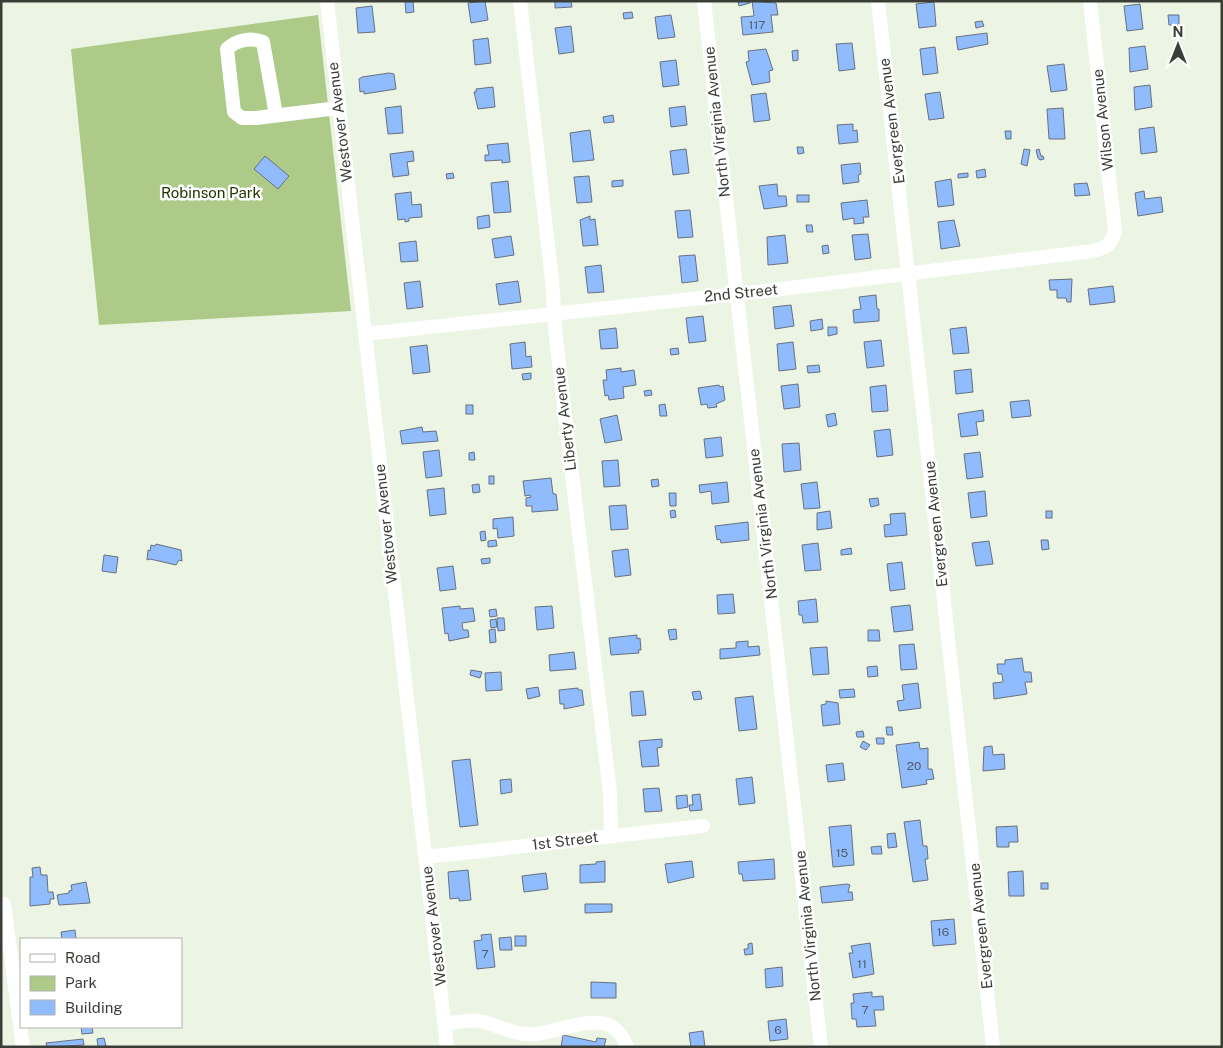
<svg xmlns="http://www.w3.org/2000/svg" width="1223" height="1048" viewBox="0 0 1223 1048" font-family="'Public Sans',sans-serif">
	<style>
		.green { fill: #adca88 }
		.building { fill: #90bbfd; stroke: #67717f }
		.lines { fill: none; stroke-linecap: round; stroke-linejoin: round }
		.minor { stroke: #fff; stroke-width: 14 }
		.labels { text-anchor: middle; stroke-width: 5; stroke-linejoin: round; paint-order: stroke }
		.number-label { font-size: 12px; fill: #505d68 }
		.street-label { font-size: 15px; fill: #3b3e37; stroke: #fff }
		.park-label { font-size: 15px; fill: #233600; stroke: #fff }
	</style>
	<rect width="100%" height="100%" fill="#ecf5e3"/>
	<polygon class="green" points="318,15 351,311 99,325 71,49"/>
	<g class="building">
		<polygon points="405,1 413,1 414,12 406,13"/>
		<polygon points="485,1 488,20 471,23 468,3"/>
		<polygon points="555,1 571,1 572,7 555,8"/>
		<polygon points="738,1 750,1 750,3 739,6"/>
		<polygon points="752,1 776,3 778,15 771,15 773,32 743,35 741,17 754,16"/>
		<polygon points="934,2 936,26 919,28 916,4"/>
		<polygon points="1140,4 1143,29 1127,31 1124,6"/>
		<polygon points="372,6 375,32 358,33 356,8"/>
		<polygon points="632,12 633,18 624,19 623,13"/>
		<polygon points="671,15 675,37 658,39 655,17"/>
		<polygon points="1168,15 1179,15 1179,25 1169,25"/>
		<polygon points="982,21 984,26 976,28 975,22"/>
		<polygon points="571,26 574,52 559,54 555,28"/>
		<polygon points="987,33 988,44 958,50 956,37"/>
		<polygon points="488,38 491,63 475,65 473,40"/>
		<polygon points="852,43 855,69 839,71 836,44"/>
		<polygon points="1145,46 1148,69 1130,72 1129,48"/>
		<polygon points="935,47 938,73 923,75 920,49"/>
		<polygon points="766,49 773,70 769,71 770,82 752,85 746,62 749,61 748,51"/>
		<polygon points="798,50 798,60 793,61 792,51"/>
		<polygon points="1173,54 1183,54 1183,59 1173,60"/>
		<polygon points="676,60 679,85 663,87 660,62"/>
		<polygon points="1064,64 1067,90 1051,92 1047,66"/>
		<polygon points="389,73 394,74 396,89 364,94 364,91 360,92 359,79 362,77"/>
		<polygon points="1150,85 1152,107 1135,110 1134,87"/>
		<polygon points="493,87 495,107 478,109 474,92 476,92 476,89"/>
		<polygon points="940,92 944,118 929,120 925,94"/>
		<polygon points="766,93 770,120 754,122 751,95"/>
		<polygon points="401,106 403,133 388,134 385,108"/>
		<polygon points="685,106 687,125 671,127 669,108"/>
		<polygon points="1063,108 1065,139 1049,139 1047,109"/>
		<polygon points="613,115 614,122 604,123 603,117"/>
		<polygon points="853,124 853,131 857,130 858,142 839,144 837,125"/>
		<polygon points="1154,127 1157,152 1141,154 1139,129"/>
		<polygon points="590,130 594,160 573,162 570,133"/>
		<polygon points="1005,131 1011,131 1011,139 1006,139"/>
		<polygon points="508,143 510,162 502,163 502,160 485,161 485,155 489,155 487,145"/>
		<polygon points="797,147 803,147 804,153 798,154"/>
		<polygon points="686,149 689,173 673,175 670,151"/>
		<polygon points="1024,149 1030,150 1027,166 1021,164"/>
		<polygon points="1039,149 1041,156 1043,156 1044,159 1040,160 1038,158 1036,150"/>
		<polygon points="413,151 414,161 407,162 409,175 393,177 390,154"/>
		<polygon points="265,156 289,176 278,189 254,169"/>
		<polygon points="860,163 861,174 858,175 859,182 843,184 841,165"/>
		<polygon points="985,169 986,177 977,178 976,171"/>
		<polygon points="453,173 454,178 447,179 446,174"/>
		<polygon points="968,173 968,177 958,178 958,174"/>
		<polygon points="589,176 592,202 577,203 574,177"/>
		<polygon points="951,179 954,205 938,207 935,182"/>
		<polygon points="623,180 623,186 612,187 612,181"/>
		<polygon points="508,181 511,212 494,213 491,183"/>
		<polygon points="1087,183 1090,195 1075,196 1074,184"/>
		<polygon points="777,184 778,196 786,196 787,206 764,209 759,186"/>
		<polygon points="1144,191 1145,199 1161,197 1163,212 1138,216 1135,193"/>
		<polygon points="411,192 412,205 421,204 422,217 409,218 409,221 405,222 405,219 398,220 395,194"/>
		<rect x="797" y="195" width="12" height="7"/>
		<polygon points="867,200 869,217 863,217 864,223 854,224 854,218 843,220 841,203"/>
		<polygon points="690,210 693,237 678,238 675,211"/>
		<polygon points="489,215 490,227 478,229 477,217"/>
		<polygon points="590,216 590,220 595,219 598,245 583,246 580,220"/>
		<polygon points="954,220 960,246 941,249 938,222"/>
		<polygon points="806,225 812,225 813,232 807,232"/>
		<polygon points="868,234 871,258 855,260 852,235"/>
		<polygon points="785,235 788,263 768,265 767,237"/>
		<polygon points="511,236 514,255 495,258 492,239"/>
		<polygon points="416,241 418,261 401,262 399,243"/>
		<polygon points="828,245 829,253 823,254 822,246"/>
		<polygon points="695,255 698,281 682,283 679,256"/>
		<polygon points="601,265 604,292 588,293 585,267"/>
		<polygon points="1072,279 1071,302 1067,302 1066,298 1057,298 1057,290 1050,290 1049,280"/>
		<polygon points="420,281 423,307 407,309 404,283"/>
		<polygon points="518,281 521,302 499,305 496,284"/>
		<polygon points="1113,286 1115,302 1090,305 1088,289"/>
		<polygon points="876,295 877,309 879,309 879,321 854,323 853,310 861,309 859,297"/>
		<polygon points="791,305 794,326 775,329 773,307"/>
		<polygon points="703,316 706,341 689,343 686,318"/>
		<polygon points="822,319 823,329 811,331 810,321"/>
		<polygon points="828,327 837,327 837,334 828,336"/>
		<polygon points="966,327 969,353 953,354 950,329"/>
		<polygon points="616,328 618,348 601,349 599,330"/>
		<polygon points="881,340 884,366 867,368 864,342"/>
		<polygon points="525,342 526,357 531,356 532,367 512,369 510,344"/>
		<polygon points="793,342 796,369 779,371 777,344"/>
		<polygon points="427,345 430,372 413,374 410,347"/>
		<polygon points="678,348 679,354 671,355 670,349"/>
		<polygon points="819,365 820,372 808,373 807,366"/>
		<polygon points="621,368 621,372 634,370 636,385 623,387 624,398 609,400 608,395 605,396 603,380 607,380 606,370"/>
		<polygon points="971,369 973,392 956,394 954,371"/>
		<polygon points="531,373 531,379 523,380 522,374"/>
		<polygon points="798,384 800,407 784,409 781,386"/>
		<polygon points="719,385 720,387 723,386 725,400 716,404 717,407 708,408 707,404 701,405 698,388"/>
		<polygon points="886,385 888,411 872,412 870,387"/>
		<polygon points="651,390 652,395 645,396 644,391"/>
		<polygon points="1029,400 1031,416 1012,418 1010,402"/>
		<polygon points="665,404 667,416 660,416 659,405"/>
		<rect x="466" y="405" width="7" height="9"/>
		<polygon points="983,410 984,421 976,422 978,435 961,437 958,414"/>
		<polygon points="835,413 837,425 828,427 826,415"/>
		<polygon points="617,415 622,440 605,443 600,419"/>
		<polygon points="422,427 423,432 436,431 438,441 402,444 400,431"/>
		<polygon points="890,429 893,455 877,457 874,431"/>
		<polygon points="721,437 723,456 706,458 704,439"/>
		<polygon points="799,443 801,470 784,472 782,444"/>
		<polygon points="439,450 442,476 426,478 423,452"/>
		<polygon points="474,452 475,460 469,460 469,453"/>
		<polygon points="980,452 983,477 967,479 964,454"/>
		<polygon points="618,460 620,486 604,487 602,461"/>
		<rect x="489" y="476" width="5" height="8"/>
		<polygon points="551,478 553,494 556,494 558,510 532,512 532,506 526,506 526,498 531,497 530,495 525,496 523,481"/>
		<polygon points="658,479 659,486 652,487 651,480"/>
		<polygon points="727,482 729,502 712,504 711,491 700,493 699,485"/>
		<polygon points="817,482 820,508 804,509 801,484"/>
		<polygon points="479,484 480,492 473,493 472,485"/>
		<polygon points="444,488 446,514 430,516 427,490"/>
		<polygon points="985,491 987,516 971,518 968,493"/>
		<polygon points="669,493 676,493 676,506 670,506"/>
		<polygon points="878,498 879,505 871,507 869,499"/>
		<polygon points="626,505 628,529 611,530 609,506"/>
		<polygon points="675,510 676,517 671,518 670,511"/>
		<polygon points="830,511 832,528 817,530 817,513"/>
		<rect x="1046" y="511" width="6" height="7"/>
		<polygon points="905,513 907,535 885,537 884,525 891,524 890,514"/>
		<polygon points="513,517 514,536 498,538 497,528 493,529 493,519"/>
		<polygon points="748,522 749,540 721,543 720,539 717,540 715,526"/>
		<polygon points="485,531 486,540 481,541 480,532"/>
		<polygon points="496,540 497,546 488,547 488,541"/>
		<polygon points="1041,540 1048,540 1049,549 1042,550"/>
		<polygon points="989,541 993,564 976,566 972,543"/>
		<polygon points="818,543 821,570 805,571 802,545"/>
		<polygon points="156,544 181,550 182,561 179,560 176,565 150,559 147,560 148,550 150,551 151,545 155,546"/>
		<polygon points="851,548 852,554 841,555 841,550"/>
		<polygon points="628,549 631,575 615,577 612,551"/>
		<polygon points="104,555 118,557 116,573 102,571"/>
		<polygon points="490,558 490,563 482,564 481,559"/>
		<polygon points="902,562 905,589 890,591 887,564"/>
		<polygon points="453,566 456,589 440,591 437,568"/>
		<polygon points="733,594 735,613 718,614 717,595"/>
		<polygon points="816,599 818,622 803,623 802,615 799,615 798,601"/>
		<polygon points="910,605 913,630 894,632 891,607"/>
		<polygon points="460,606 460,609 473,608 475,621 462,623 463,630 468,630 469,637 449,641 448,633 445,634 442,608"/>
		<polygon points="552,606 554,628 537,630 535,607"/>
		<polygon points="496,609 497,616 490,617 489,610"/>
		<polygon points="497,618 504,618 505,630 498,631"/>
		<polygon points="496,619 497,627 491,628 490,620"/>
		<polygon points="495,629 496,642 490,643 489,630"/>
		<polygon points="676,629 677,639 670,640 668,630"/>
		<polygon points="868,630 879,630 880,641 868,641"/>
		<polygon points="637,635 637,639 640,638 641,650 638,650 639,653 611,655 609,638"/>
		<polygon points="748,641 748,647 759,646 760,655 720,659 720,649 736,648 736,642"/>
		<polygon points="914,644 917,669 901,670 899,645"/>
		<polygon points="827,647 829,674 813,675 810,648"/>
		<polygon points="574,652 576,669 550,671 549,655"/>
		<polygon points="1022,658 1024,672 1031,672 1032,682 1025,682 1027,694 994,699 993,683 1003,682 1002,674 998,674 997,664 1005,664 1005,660"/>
		<polygon points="877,666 878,676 868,677 867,667"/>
		<polygon points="471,670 482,672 480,678 470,675"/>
		<polygon points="501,672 502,690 486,691 485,673"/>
		<polygon points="918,683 921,708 899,711 897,701 904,700 902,685"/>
		<polygon points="538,687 540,696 528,699 526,689"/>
		<polygon points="578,688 578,690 582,690 584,705 564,709 564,704 560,704 559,690"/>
		<polygon points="854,689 855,697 840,698 839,690"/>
		<polygon points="643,691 646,715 632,716 630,692"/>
		<polygon points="700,691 702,699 694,700 692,692"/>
		<polygon points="753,696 757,729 739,731 735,698"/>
		<polygon points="826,701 838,703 840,724 823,726 821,705 826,704"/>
		<polygon points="886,727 892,727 893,735 887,735"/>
		<polygon points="863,731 864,737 857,737 856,732"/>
		<polygon points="876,738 884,738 884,744 877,744"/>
		<polygon points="662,739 662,747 657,748 659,766 642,767 639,741"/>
		<polygon points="863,741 870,745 866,750 860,747"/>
		<polygon points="919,742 920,749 928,748 928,769 932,769 934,779 926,780 927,784 902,788 896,745"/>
		<polygon points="992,746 993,755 1004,754 1005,769 983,771 984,747"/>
		<polygon points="470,759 478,825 460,827 452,761"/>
		<polygon points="843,763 845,780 828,782 826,765"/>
		<polygon points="752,777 755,803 739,805 736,779"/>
		<polygon points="511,779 512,792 501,794 500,780"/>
		<polygon points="659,788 662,811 645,812 643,789"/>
		<polygon points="700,794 702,810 690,811 689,805 693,805 692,795"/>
		<polygon points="687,795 688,807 677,809 676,796"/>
		<polygon points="920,820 923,846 927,846 928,859 925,859 928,880 913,882 904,822"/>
		<polygon points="851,825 854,865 833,867 829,827"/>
		<polygon points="1017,826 1018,842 1009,842 1009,847 997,847 996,827"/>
		<polygon points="895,833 897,847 888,848 887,834"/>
		<polygon points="881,846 882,854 872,854 871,847"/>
		<polygon points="774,859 775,879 743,881 742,874 739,874 738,862"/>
		<polygon points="605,861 605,882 580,883 580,865 596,864 596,862"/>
		<polygon points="692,861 694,877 668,883 665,864"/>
		<polygon points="40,867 41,875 47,875 48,892 53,892 54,899 50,899 50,904 30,906 30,877 33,877 32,868"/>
		<polygon points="468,870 471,900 459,901 459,898 450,899 448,872"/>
		<polygon points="1023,871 1024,896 1009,896 1008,872"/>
		<polygon points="546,873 548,889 524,892 522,876"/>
		<polygon points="86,882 90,903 59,905 57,895 69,893 69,891 72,890 71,885"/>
		<rect x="1041" y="883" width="7" height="6"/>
		<polygon points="847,884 850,885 848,892 852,892 853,900 822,903 820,887"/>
		<polygon points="585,904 612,904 612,912 585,913"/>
		<polygon points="954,919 956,944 933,946 931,921"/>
		<polygon points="75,930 76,939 62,939 61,932"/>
		<polygon points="491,934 495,967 477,969 474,941 482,940 481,935"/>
		<rect x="515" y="936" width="11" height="10"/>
		<polygon points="511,937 512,950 500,950 499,938"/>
		<polygon points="752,943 753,954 745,955 744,949 748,949 748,944"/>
		<polygon points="870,943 874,974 853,978 849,953 853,953 851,946"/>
		<polygon points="782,967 783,986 766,988 765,969"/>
		<polygon points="591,982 616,983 616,998 591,998"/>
		<polygon points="872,992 872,997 883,996 884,1010 874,1010 876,1026 857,1027 856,1019 852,1019 851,1003 854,1003 853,994"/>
		<polygon points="786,1019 788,1039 770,1041 768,1021"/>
		<polygon points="81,1027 92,1027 93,1033 82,1034"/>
		<polygon points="703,1031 705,1047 691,1047 689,1033"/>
		<polygon points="563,1035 596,1042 597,1038 606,1039 604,1047 561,1047"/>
		<polygon points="104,1038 106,1046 98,1047 97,1039"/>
		<polygon points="83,1039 84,1045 47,1047 46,1043"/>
	</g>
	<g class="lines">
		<g class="minor">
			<polyline points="327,1 447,1047"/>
			<polyline points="520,1 552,280 556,339 610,793 611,836"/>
			<polyline points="704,1 821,1047"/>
			<polyline points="878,1 993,1047"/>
			<path d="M 276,115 L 263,42 C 251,37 236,40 227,49 L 234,112 L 242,118 L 256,118 L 338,108"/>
			<path d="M 365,334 L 757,292 L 1093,251 C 1105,248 1111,245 1115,232 L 1090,1"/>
			<polyline points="426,857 703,826"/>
			<polyline points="4,904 23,1047"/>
			<path d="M 446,1024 C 457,1022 469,1019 480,1021 C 499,1025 513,1036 536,1034 C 555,1032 593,1016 611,1026 C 618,1030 624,1039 627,1047"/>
		</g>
	</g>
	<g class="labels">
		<g class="number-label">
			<text x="757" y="29">117</text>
			<text x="914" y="770">20</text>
			<text x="842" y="857">15</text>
			<text x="943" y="936">16</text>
			<text x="485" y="958">7</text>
			<text x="862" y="968">11</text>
			<text x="865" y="1014">7</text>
			<text x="778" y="1034">6</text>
		</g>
		<g class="street-label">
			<text transform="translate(1103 120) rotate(-96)" y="5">Wilson Avenue</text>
			<text transform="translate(892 121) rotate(-97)" y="5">Evergreen Avenue</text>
			<text transform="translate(340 122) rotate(-97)" y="5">Westover Avenue</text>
			<text transform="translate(717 122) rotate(-96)" y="5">North Virginia Avenue</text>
			<text transform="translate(741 293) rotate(-6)" y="5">2nd Street</text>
			<text transform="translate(565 419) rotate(-97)" y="5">Liberty Avenue</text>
			<text transform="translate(386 524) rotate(-96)" y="5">Westover Avenue</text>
			<text transform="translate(763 524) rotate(-97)" y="5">North Virginia Avenue</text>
			<text transform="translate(936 524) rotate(-96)" y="5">Evergreen Avenue</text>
			<text transform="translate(565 841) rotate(-7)" y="5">1st Street</text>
			<text transform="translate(434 926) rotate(-97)" y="5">Westover Avenue</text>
			<text transform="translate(808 926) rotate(-96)" y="5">North Virginia Avenue</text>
			<text transform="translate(981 926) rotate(-96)" y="5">Evergreen Avenue</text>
		</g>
		<g class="park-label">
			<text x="211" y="198">Robinson Park</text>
		</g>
	</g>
	<rect width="1223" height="1048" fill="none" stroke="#3b3e37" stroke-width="5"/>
	<rect x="20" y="938" width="162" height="90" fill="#ffffff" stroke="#b1b2af"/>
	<rect x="30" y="954" width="25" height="8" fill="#ffffff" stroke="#b1b2af"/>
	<text x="65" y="963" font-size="15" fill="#3b3e37">Road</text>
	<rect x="30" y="976" width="25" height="15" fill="#adca88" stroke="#b1b2af"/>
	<text x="65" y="988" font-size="15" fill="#3b3e37">Park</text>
	<rect x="30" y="1000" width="25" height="15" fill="#90bbfd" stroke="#b1b2af"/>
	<text x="65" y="1013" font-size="15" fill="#3b3e37">Building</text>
	<g transform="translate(1178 45)" stroke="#ffffff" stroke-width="4" paint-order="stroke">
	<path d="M0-4L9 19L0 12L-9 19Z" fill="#3b3e37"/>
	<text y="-8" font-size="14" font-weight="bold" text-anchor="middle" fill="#3b3e37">N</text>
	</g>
</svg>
